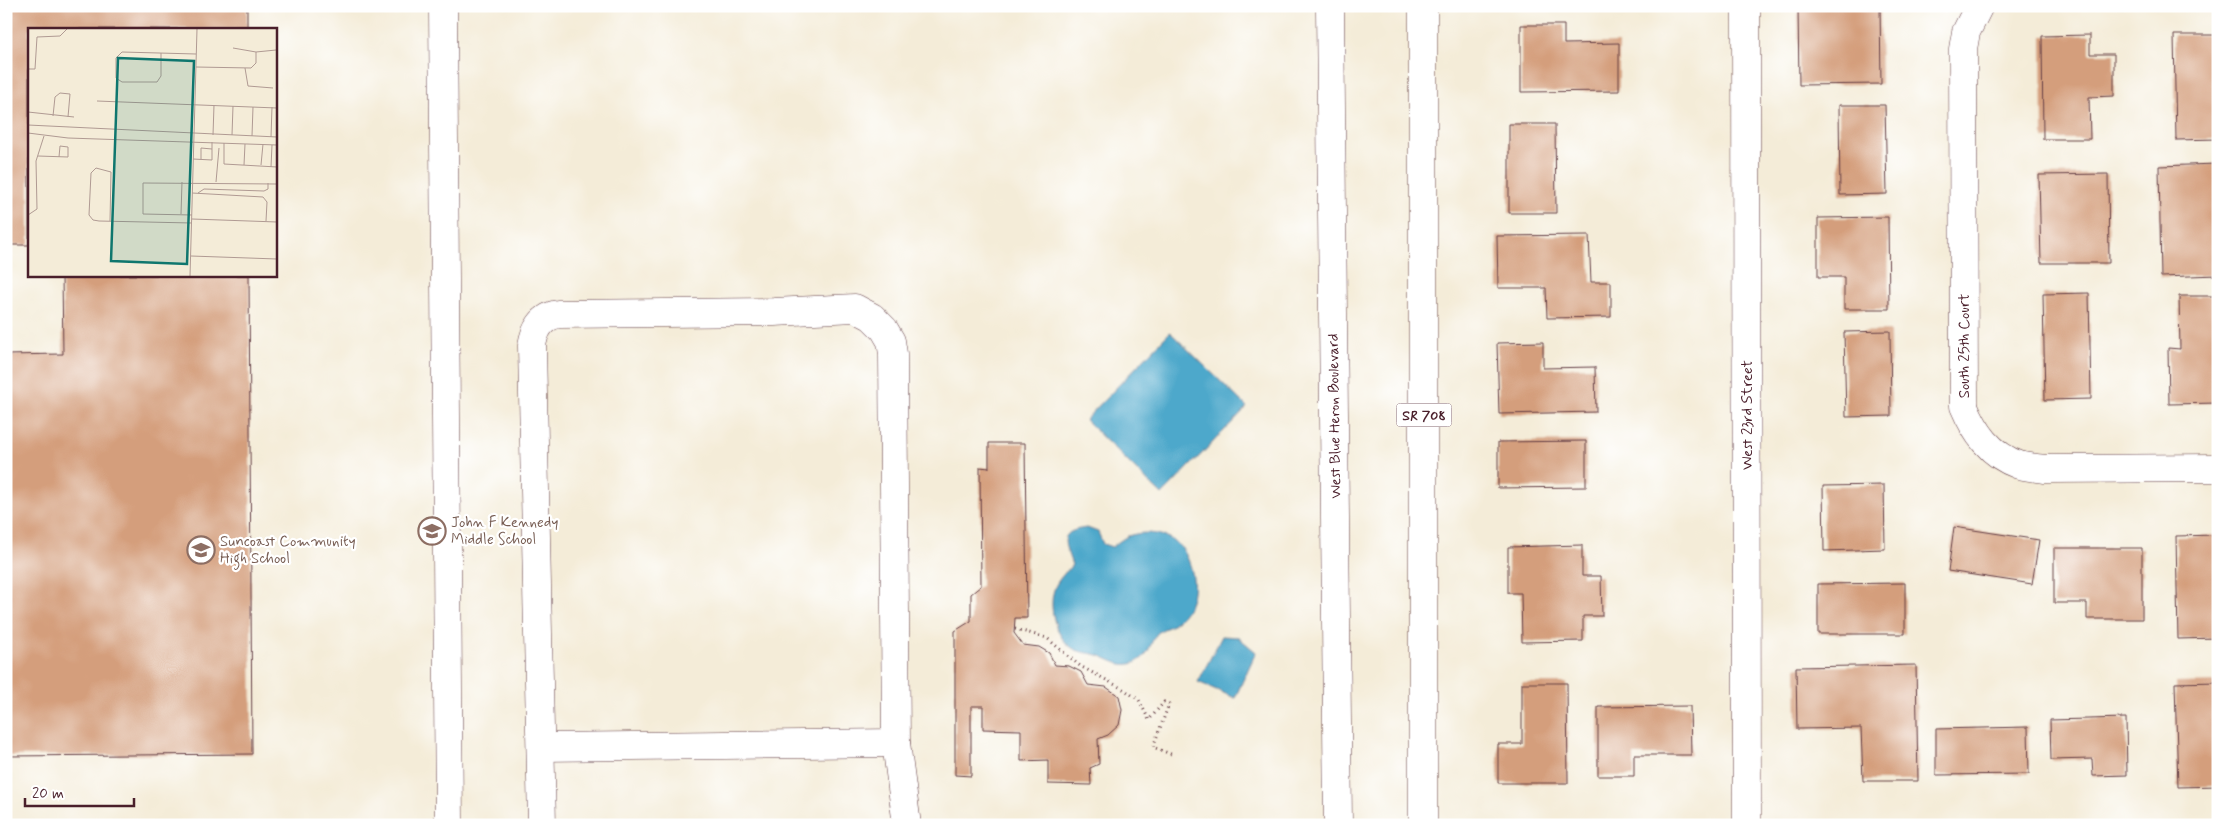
<svg xmlns="http://www.w3.org/2000/svg" width="2224" height="831" viewBox="0 0 2224 831" font-family="Mynerve,sans-serif">
	<style>
		.water { fill: #4da8cb; stroke: #4c647b }
		.building { fill: #d49e7c }
		.lines { fill: none; stroke-linecap: round; stroke-linejoin: round }
		.minor-casing { stroke: #643e45; stroke-width: 29 }
		.major-casing { stroke: #643e45; stroke-width: 29 }
		.path { stroke: #643e45; stroke-width: 3; stroke-dasharray: 1 4; stroke-linecap: butt }
		.minor { stroke: #fff; stroke-width: 28 }
		.major { stroke: #fff; stroke-width: 28 }
		.labels { text-anchor: middle; stroke-width: 4.5; stroke-linejoin: round; paint-order: stroke }
		.shield { fill: #fff; stroke: #80626b; stroke-width: 1 }
		.shield-label { font-size: 14px; font-weight: bold; fill: #4a1f2b }
		.street-label { font-size: 15px; fill: #4a1f2b; stroke: #fff }
		.education-label { font-size: 15px; fill: #785e54; stroke: #fff; text-anchor: start }
		.inset-road { fill: none; stroke: #b09a93; stroke-width: 1 }
		.view { fill: #0f766e; fill-opacity: 0.15; stroke: #0f766e; stroke-width: 2.5 }
		.inset-edge { fill: none; stroke: #4a1f2b; stroke-width: 2.5 }
	</style>
	<rect width="100%" height="100%" fill="#fff"/>
	<filter id="ink" filterUnits="userSpaceOnUse"><feTurbulence type="fractalNoise" baseFrequency=".02" numOctaves="2"/><feDisplacementMap in="SourceGraphic" scale="10" xChannelSelector="R" yChannelSelector="G"/><feConvolveMatrix kernelMatrix="1 2 1 2 8 2 1 2 1" color-interpolation-filters="sRGB"/></filter>
	<filter id="wash" filterUnits="userSpaceOnUse"><feTurbulence type="fractalNoise" baseFrequency=".0096" numOctaves="4" result="noise"/><feDisplacementMap in="SourceGraphic" scale="20" xChannelSelector="R" yChannelSelector="G"/><feGaussianBlur stdDeviation="1.12" result="paint"/><feColorMatrix in="noise" values="0 0 0 0 0 0 0 0 0 0 0 0 0 0 0 0 0 1.4 0 .05"/><feComposite in="paint" operator="in"/></filter>
	<g filter="url(#wash)">
		<rect width="100%" height="100%" fill="#f4ecd8"/>
		<g class="water">
			<polygon points="1170,332 1247,407 1162,495 1085,420"/>
			<path d="M 1087,528 L 1098,532 L 1103,544 L 1112,547 C 1117,543 1122,539 1128,536 C 1149,529 1177,534 1187,557 C 1198,582 1196,607 1173,624 C 1169,628 1164,628 1160,631 C 1148,640 1153,655 1134,663 C 1121,668 1110,659 1098,655 C 1091,653 1083,653 1076,650 C 1056,641 1048,609 1054,590 C 1057,580 1066,572 1072,565 C 1065,544 1056,531 1087,528 Z"/>
			<polygon points="1222,636 1238,637 1256,652 1235,698 1198,682"/>
		</g>
		<g id="blocks">
			<g class="building">
				<polygon points="6,6 247,6 247,29 29,29 29,245 6,245"/>
				<polygon points="1798,6 1880,6 1881,84 1799,85"/>
				<polygon points="1521,25 1564,25 1564,44 1619,43 1619,91 1521,92"/>
				<polygon points="2090,35 2090,54 2114,54 2114,96 2089,97 2090,139 2043,139 2042,36"/>
				<polygon points="2174,35 2218,35 2218,139 2176,140"/>
				<polygon points="1839,105 1885,105 1887,194 1840,195"/>
				<polygon points="1509,124 1555,124 1556,213 1509,213"/>
				<polygon points="2217,164 2218,275 2161,277 2159,166"/>
				<polygon points="2108,174 2109,263 2041,263 2039,175"/>
				<polygon points="1888,217 1889,309 1844,309 1844,277 1818,277 1818,218"/>
				<polygon points="1589,235 1591,282 1611,282 1611,317 1547,318 1546,288 1498,288 1497,236"/>
				<polygon points="62,275 249,275 252,754 6,756 6,355 63,354"/>
				<polygon points="2089,293 2091,399 2045,400 2043,294"/>
				<polygon points="2179,296 2218,296 2218,403 2169,404 2168,348 2180,349"/>
				<polygon points="1890,331 1891,416 1846,417 1844,332"/>
				<polygon points="1543,342 1543,368 1595,367 1596,412 1499,414 1497,343"/>
				<polygon points="1586,441 1586,487 1498,488 1498,442"/>
				<polygon points="989,443 1025,443 1027,618 1015,618 1014,633 1023,645 1039,647 1049,653 1055,665 1069,666 1081,672 1088,685 1106,687 1119,696 1122,710 1119,725 1108,735 1098,739 1099,764 1090,768 1091,785 1048,784 1048,760 1021,761 1021,730 983,729 983,706 971,706 971,776 955,775 955,631 971,621 971,594 981,586 980,467 989,468"/>
				<polygon points="1884,485 1885,549 1824,551 1823,486"/>
				<polygon points="1954,527 2039,540 2032,584 1948,571"/>
				<polygon points="2218,535 2218,638 2178,639 2176,536"/>
				<polygon points="1582,545 1582,576 1601,576 1602,616 1583,616 1583,641 1522,642 1521,593 1508,593 1508,547"/>
				<polygon points="2054,548 2142,548 2142,619 2087,619 2087,603 2054,603"/>
				<polygon points="1905,583 1905,634 1818,634 1818,584"/>
				<polygon points="1916,665 1918,781 1863,781 1861,728 1797,729 1796,667"/>
				<polygon points="2218,682 2218,786 2178,787 2175,683"/>
				<polygon points="1522,683 1567,683 1568,783 1498,783 1498,744 1522,744"/>
				<polygon points="1690,706 1691,755 1634,755 1634,776 1598,776 1598,707"/>
				<polygon points="2126,718 2127,775 2093,776 2092,759 2051,760 2050,720"/>
				<polygon points="2028,727 2029,774 1936,775 1936,729"/>
			</g>
		</g>
	</g>
	<g filter="url(#ink)">
		<use href="#blocks" fill-opacity="0" stroke="#643e45" stroke-width="1"/>
		<g class="lines">
			<g class="minor-casing">
				<g id="minor">
					<polyline points="443,6 449,825"/>
					<polyline points="1746,6 1747,825"/>
					<path d="M 1979,6 L 1966,32 L 1963,49 L 1964,406 C 1975,432 1990,455 2019,465 C 2027,467 2037,468 2046,469 L 2218,468"/>
					<polyline points="541,747 896,743"/>
					<path d="M 542,825 L 532,346 C 534,331 542,316 559,314 L 774,312 L 855,308 L 872,317 L 884,329 L 891,341 L 893,354 L 896,743 L 907,825"/>
				</g>
			</g>
			<g class="major-casing">
				<g id="major">
					<polyline points="1330,6 1338,825"/>
					<polyline points="1423,825 1423,6"/>
				</g>
			</g>
			<polyline class="path" points="1015,629 1047,638 1080,666 1125,690 1139,700 1149,720 1164,702 1169,704 1153,747 1173,755"/>
			<use href="#minor" class="minor"/>
			<use href="#major" class="major"/>
		</g>
	</g>
	<defs>
		<g id="school-ring" transform="scale(1.4375)"><circle r="9.5" fill="#fff" stroke="#8d6e63" stroke-width="1.5"/><path d="M0-5L7-2L0 1L-7-2ZM-4 1L0 2.5L4 1V4Q0 6-4 4Z" fill="#8d6e63"/></g>
	</defs>
	<g fill-rule="evenodd">
		<use href="#school-ring" x="432" y="531"/>
		<use href="#school-ring" x="201" y="550"/>
	</g>
	<g class="labels">
		<rect class="shield" x="1396.5" y="403.5" width="55" height="23" rx="4"/>
		<g class="shield-label">
			<text x="1424" y="420">SR 708</text>
		</g>
		<g class="street-label">
			<text transform="translate(1964 346) rotate(-90)" y="5">South 25th Court</text>
			<text transform="translate(1747 415) rotate(-90)" y="5">West 23rd Street</text>
			<text transform="translate(1334 416) rotate(-91)" y="5">West Blue Heron Boulevard</text>
		</g>
		<g class="education-label">
			<text x="451" y="527">John F Kennedy<tspan x="451" dy="17">Middle School</tspan></text>
			<text x="220" y="546">Suncoast Community<tspan x="220" dy="17">High School</tspan></text>
		</g>
	</g>
	<g transform="translate(28 28)">
		<rect width="249" height="249" fill="#f4ecd8"/>
		<path class="inset-road" d="M 205,20 L 228,24 L 248,22M 133,25 L 133,48 L 129,54 L 94,54 L 88,50 L 88,30 L 94,24 L 168,26M 168,39 L 223,40 L 228,35 L 228,24M 217,40 L 220,58 L 245,60M 0,41 L 7,41 L 9,9 L 32,8 L 39,1M 69,73 L 249,80M 0,84 L 46,89M 25,88 L 27,69 L 32,65 L 42,66 L 40,89M 0,97 L 249,109M 0,105 L 40,110 L 249,117M 185,107 L 186,77M 204,107 L 205,78M 224,108 L 225,79M 243,109 L 244,79M 196,115 L 196,136 L 249,139M 10,128 L 40,129 L 40,119 L 32,118 L 31,129M 165,131 L 184,132 L 184,114M 173,132 L 173,120 L 184,121M 216,137 L 217,116M 233,137 L 235,116M 243,139 L 244,117M 188,154 L 191,120M 164,165 L 235,169 L 239,174 L 238,193M 170,165 L 176,161 L 236,163 L 240,161 L 240,155M 153,186 L 154,154M 0,187 L 9,181 L 8,133 L 16,108M 164,187 L 115,186 L 115,155 L 249,156M 164,191 L 249,194M 82,193 L 83,144 L 68,140 L 63,145 L 61,187 L 65,192 L 71,193 L 164,195M 163,228 L 249,231M 162,248 L 169,1"/>
		<path class="view" d="M 90,30 L 166,33 L 159,236 L 83,233 Z"/>
		<rect width="249" height="249" class="inset-edge"/>
	</g>
	<rect width="2224" height="831" fill="none" stroke="#fff" stroke-width="25"/>
	<path d="M25 798v8h109v-8" fill="none" stroke="#4a1f2b" stroke-width="2.5"/>
	<text x="32" y="798" font-size="15" fill="#4a1f2b" stroke="#ffffff" stroke-width="4" paint-order="stroke">20 m</text>
</svg>
